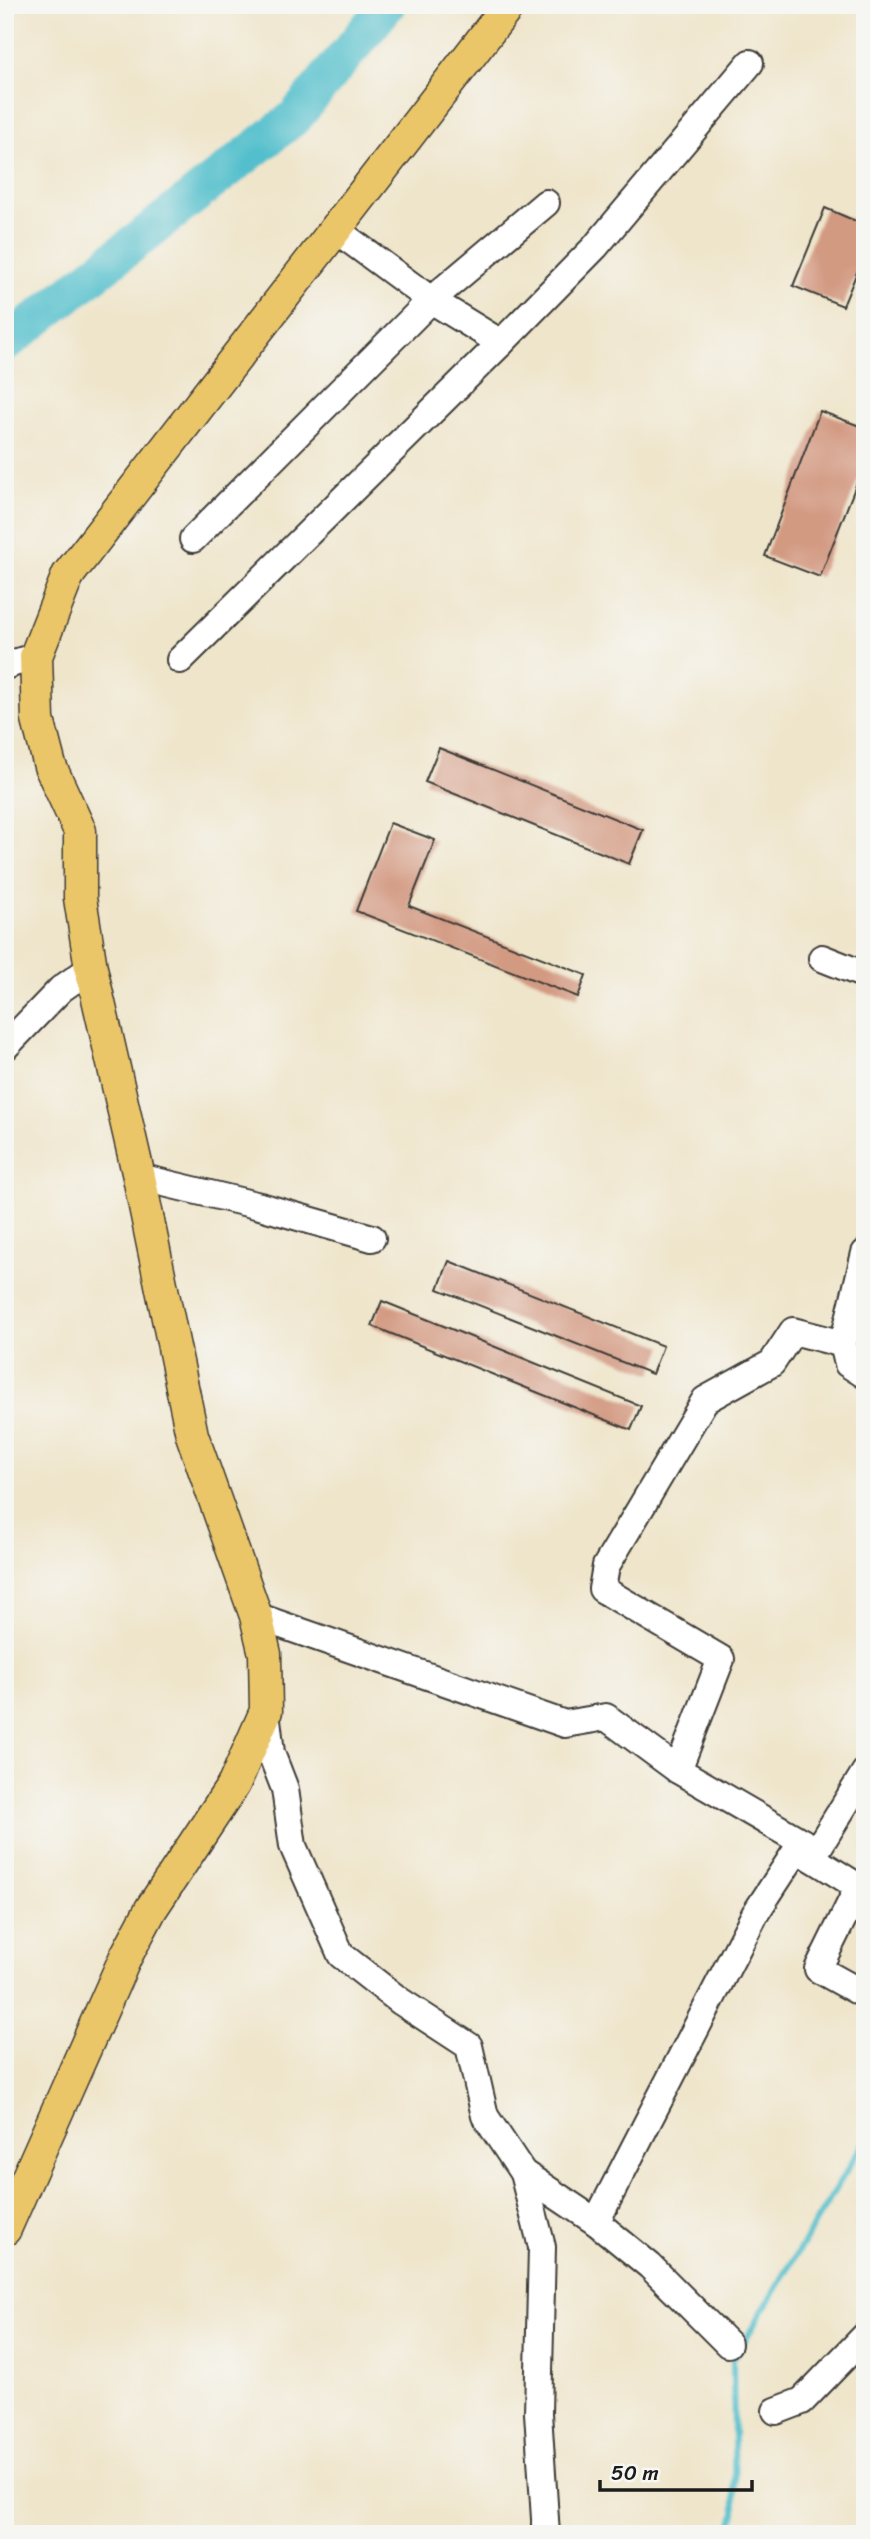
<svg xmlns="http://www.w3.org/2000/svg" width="870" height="2539" viewBox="0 0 870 2539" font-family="Sriracha,sans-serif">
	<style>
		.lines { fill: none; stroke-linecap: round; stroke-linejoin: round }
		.stream { stroke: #53bfcc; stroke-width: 6 }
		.river { stroke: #53bfcc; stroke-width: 37 }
		.building { fill: #d39a82 }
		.minor-casing { stroke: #3c3a36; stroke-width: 30 }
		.major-casing { stroke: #3c3a36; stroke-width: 35 }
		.minor { stroke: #fff; stroke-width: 26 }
		.major { stroke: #ebc669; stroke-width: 32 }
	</style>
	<rect width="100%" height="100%" fill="#f6f6f2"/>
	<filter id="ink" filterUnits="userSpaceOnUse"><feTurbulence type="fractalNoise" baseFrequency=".0143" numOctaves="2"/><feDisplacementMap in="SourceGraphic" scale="14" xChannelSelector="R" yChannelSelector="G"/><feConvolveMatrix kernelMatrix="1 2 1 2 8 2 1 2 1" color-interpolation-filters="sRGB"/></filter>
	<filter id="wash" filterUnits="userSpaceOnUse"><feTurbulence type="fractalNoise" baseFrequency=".00686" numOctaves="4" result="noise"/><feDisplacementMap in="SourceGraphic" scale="28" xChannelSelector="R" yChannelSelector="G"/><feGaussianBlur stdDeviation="1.57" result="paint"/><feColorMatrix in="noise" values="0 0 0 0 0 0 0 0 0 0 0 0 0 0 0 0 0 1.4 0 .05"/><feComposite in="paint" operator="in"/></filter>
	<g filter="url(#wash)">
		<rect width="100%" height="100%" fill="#efe5cb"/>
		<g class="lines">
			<polyline class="stream" points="728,2534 735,2514 733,2360 865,2140"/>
			<polyline class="river" points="5,344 295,117 387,5"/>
		</g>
		<g id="blocks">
			<g class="building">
				<polygon points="825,208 865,225 865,253 843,306 793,286"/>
				<polygon points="820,411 865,428 865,462 820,577 765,556"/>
				<polygon points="439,748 643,830 629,864 425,782"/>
				<polygon points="390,823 435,840 409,906 586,975 578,997 356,911"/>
				<polygon points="449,1261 663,1346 652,1374 438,1289"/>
				<polygon points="382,1301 641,1406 631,1430 372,1326"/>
			</g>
		</g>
	</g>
	<g filter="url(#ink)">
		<use href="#blocks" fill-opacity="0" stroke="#3c3a36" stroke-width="2"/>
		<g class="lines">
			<g class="minor-casing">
				<g id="minor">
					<polyline points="336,230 431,300 501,343"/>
					<polyline points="193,539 431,300 546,203"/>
					<polyline points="180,660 501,343 595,247 750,63"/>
					<polyline points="5,666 36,656"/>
					<polyline points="822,958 865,975"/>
					<polyline points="5,1047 61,989 91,968"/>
					<polyline points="139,1177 260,1206 372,1238"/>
					<polyline points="865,1253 843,1344 848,1364 865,1375"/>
					<polyline points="256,1616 565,1724 606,1717 678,1770 802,1842 812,1858 865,1891"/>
					<polyline points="266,1711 271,1753 285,1789 293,1846 341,1955 400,2001 469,2046 485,2116 523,2173 596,2222 650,2266 728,2344"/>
					<polyline points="678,1770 721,1659 602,1589 606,1566 705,1400 772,1363 793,1331 843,1344"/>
					<polyline points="812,1858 865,1772"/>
					<polyline points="858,1888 818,1969 865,1995"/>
					<polyline points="523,2173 542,2247 538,2413 546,2534"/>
					<polyline points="596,2222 755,1914 802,1842"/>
					<polyline points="776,2411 802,2401 865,2336"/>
				</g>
			</g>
			<g class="major-casing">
				<polyline id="major" points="5,2229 126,1956 151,1909 234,1784 266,1711 265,1654 256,1616 192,1435 139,1177 91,968 80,898 80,831 50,766 38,720 36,656 68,575 509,5"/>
			</g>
			<use href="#minor" class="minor"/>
			<use href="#major" class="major"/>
		</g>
	</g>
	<rect width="870" height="2539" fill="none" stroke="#f6f6f2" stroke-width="28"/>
	<path d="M600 2480v10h152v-10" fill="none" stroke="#1c1c1c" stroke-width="3.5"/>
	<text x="611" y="2480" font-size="21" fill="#1c1c1c" stroke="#f6f6f2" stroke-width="5" paint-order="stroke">50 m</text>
</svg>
